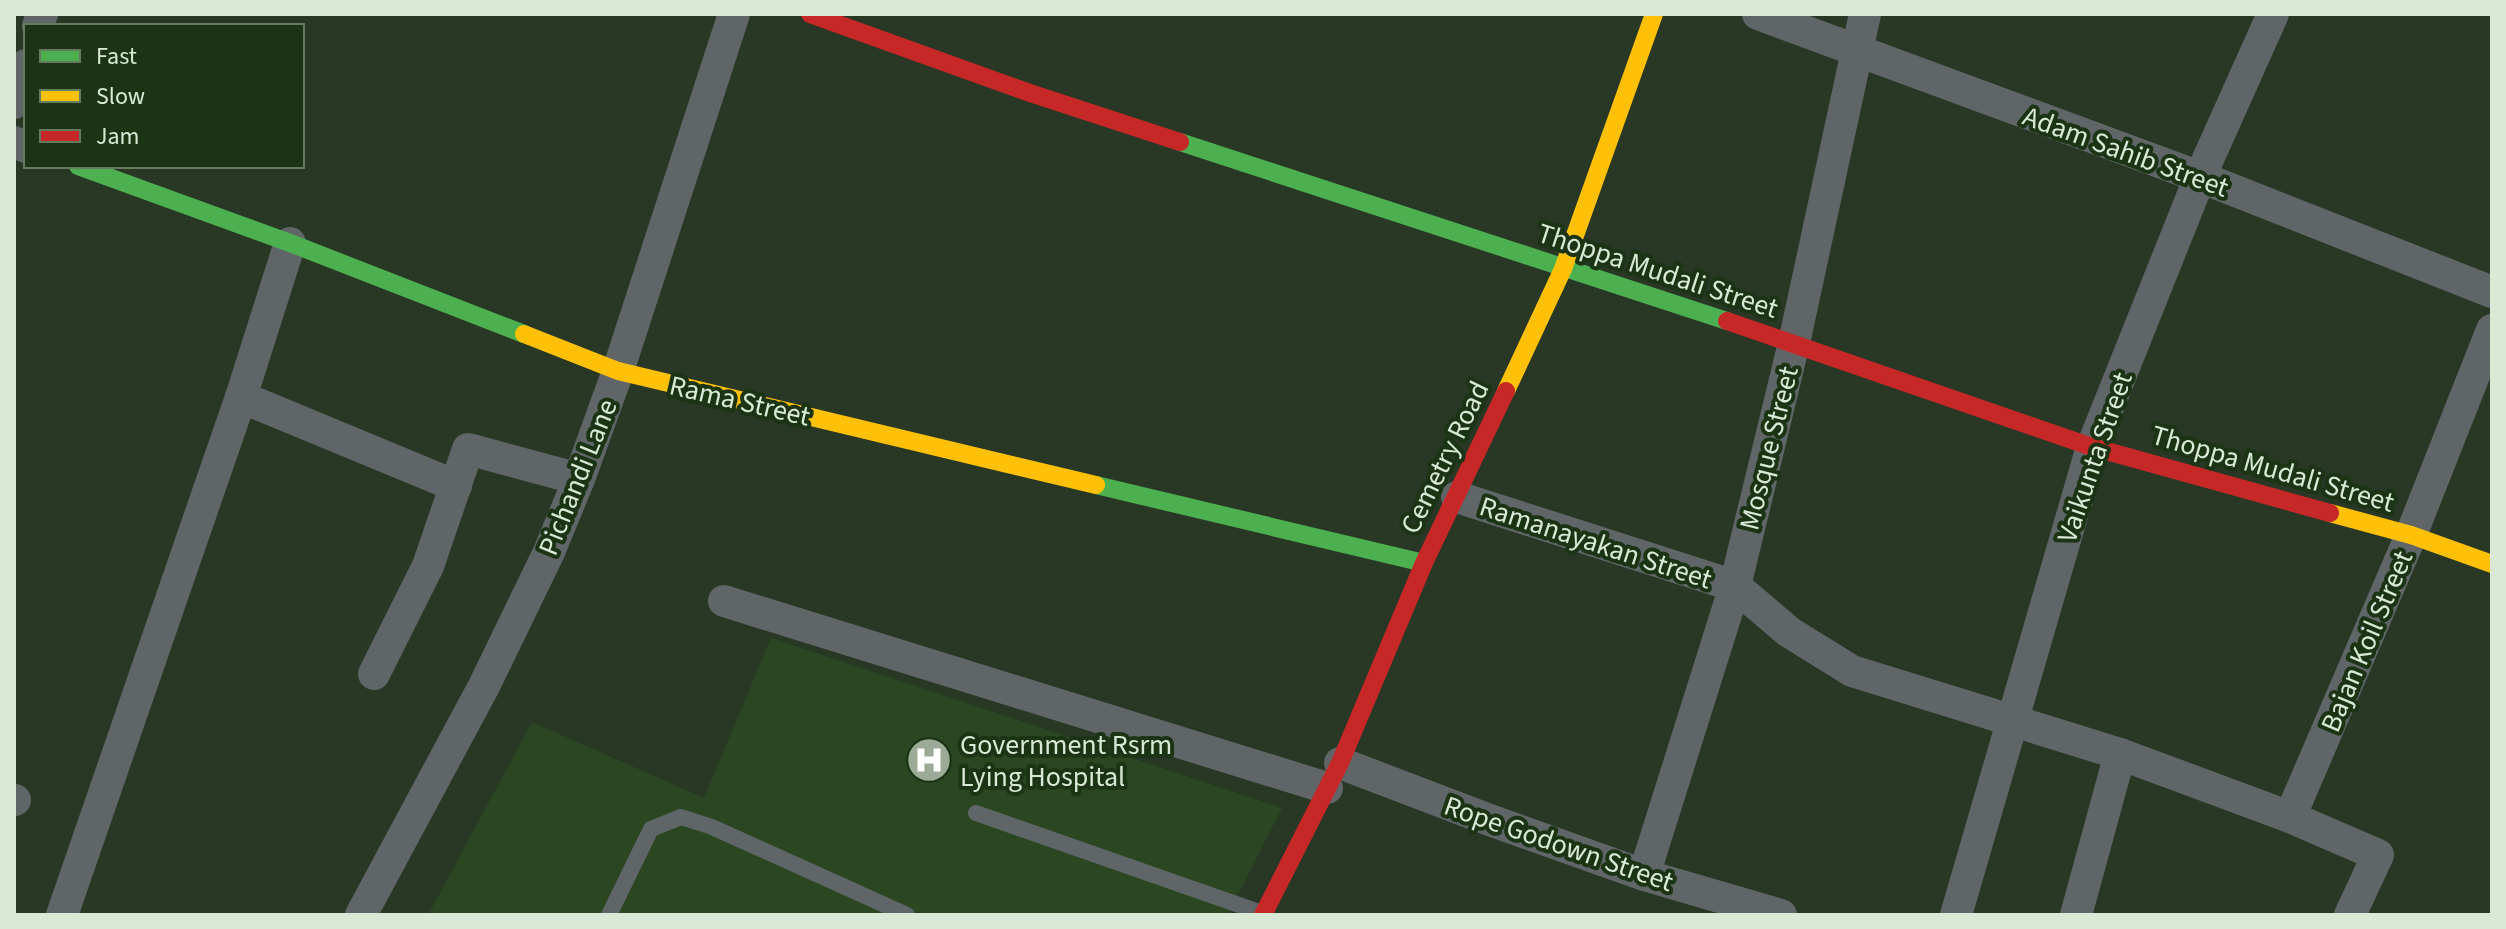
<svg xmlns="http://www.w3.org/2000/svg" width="2506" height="929" viewBox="0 0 2506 929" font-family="'Source Sans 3',sans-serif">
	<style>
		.built { fill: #2a4722 }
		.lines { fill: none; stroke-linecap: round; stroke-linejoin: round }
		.lane { stroke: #606668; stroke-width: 16 }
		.street { stroke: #606668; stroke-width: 32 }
		.fast { stroke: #4caf50; stroke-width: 18 }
		.slow { stroke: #ffc107; stroke-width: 18 }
		.jam { stroke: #c62828; stroke-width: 18 }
		.labels { text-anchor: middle; stroke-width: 8; stroke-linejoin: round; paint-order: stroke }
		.street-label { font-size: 28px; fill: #d9e9d5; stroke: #1a3414 }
		.poi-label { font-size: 28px; fill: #d9e9d5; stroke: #1a3414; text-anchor: start }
	</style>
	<rect width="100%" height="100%" fill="#293725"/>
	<polygon class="built" points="771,638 1282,808 1228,915 428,915 532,722 704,798"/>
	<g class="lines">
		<g class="lane">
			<polyline points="976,813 1262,913"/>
			<polyline points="609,915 651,829 681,817 712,827 907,915"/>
		</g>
		<g class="street">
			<polyline points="1758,14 2200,177 2492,292"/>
			<polyline points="38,26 42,14"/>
			<polyline points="14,103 26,65"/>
			<polyline points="14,142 26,147"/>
			<polyline points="241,397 456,486"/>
			<polyline points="1457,497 1735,586 1789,632 1852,671 2120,754 2290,817 2378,855 2350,915"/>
			<polyline points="724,601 1327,788"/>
			<polyline points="374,674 428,566 468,449 579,479"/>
			<polyline points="1340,763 1487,819 1644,875 1781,915"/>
			<polyline points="14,800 15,800"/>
			<polyline points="2290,817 2411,535 2492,330"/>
			<polyline points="1644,875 1735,586 1794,343 1865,14"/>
			<polyline points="62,915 241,397 290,243"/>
			<polyline points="361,915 484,686 549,552 579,479 618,371 734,14"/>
			<polyline points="1956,915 2092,447 2200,177 2273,14"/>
			<polyline points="2076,915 2120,754"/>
		</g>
		<g class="fast">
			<polyline points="1180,142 1727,321"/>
			<polyline points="78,166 290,243 524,334"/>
			<polyline points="1096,485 1424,563"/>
		</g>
		<g class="slow">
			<polyline points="524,334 618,371 1096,485"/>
			<polyline points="1506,391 1563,269 1654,14"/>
			<polyline points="2330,513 2411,535 2492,564"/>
		</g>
		<g class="jam">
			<polyline points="810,14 1030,93 1180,142"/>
			<polyline points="1727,321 2092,447 2330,513"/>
			<polyline points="1263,915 1340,763 1424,563 1506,391"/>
		</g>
	</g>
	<defs>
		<g id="hospital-disc" transform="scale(2.3)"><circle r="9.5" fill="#9bab97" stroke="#1a3414"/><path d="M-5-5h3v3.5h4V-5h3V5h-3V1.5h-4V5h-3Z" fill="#fff"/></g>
	</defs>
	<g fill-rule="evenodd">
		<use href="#hospital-disc" x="929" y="760"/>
	</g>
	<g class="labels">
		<g class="street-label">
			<text transform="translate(2126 151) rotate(20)" y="10">Adam Sahib Street</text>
			<text transform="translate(1658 270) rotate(18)" y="10">Thoppa Mudali Street</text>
			<text transform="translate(740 400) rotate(13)" y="10">Rama Street</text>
			<text transform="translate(1768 448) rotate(-76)" y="10">Mosque Street</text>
			<text transform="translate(1444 457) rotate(-64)" y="10">Cemetry Road</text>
			<text transform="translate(2094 457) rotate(-71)" y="10">Vaikunta Street</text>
			<text transform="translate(2273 468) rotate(16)" y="10">Thoppa Mudali Street</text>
			<text transform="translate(577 477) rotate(-68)" y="10">Pichandi Lane</text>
			<text transform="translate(1596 542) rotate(18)" y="10">Ramanayakan Street</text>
			<text transform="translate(2366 641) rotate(-67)" y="10">Bajan Koil Street</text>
			<text transform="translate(1559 843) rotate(19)" y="10">Rope Godown Street</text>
		</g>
		<g class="poi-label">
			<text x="960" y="754">Government Rsrm<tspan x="960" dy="32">Lying Hospital</tspan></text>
		</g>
	</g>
	<rect width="2506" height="929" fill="none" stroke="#d9e9d5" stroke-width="32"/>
	<rect x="24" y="24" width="280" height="144" fill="#1a3414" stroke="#667c61" stroke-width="2"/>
	<rect x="40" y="50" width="40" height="12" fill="#4caf50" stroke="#667c61" stroke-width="2"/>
	<text x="96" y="64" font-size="24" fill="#d9e9d5">Fast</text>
	<rect x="40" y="90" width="40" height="12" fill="#ffc107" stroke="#667c61" stroke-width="2"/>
	<text x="96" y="104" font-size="24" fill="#d9e9d5">Slow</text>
	<rect x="40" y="130" width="40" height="12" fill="#c62828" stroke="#667c61" stroke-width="2"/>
	<text x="96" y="144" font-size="24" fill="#d9e9d5">Jam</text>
</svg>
